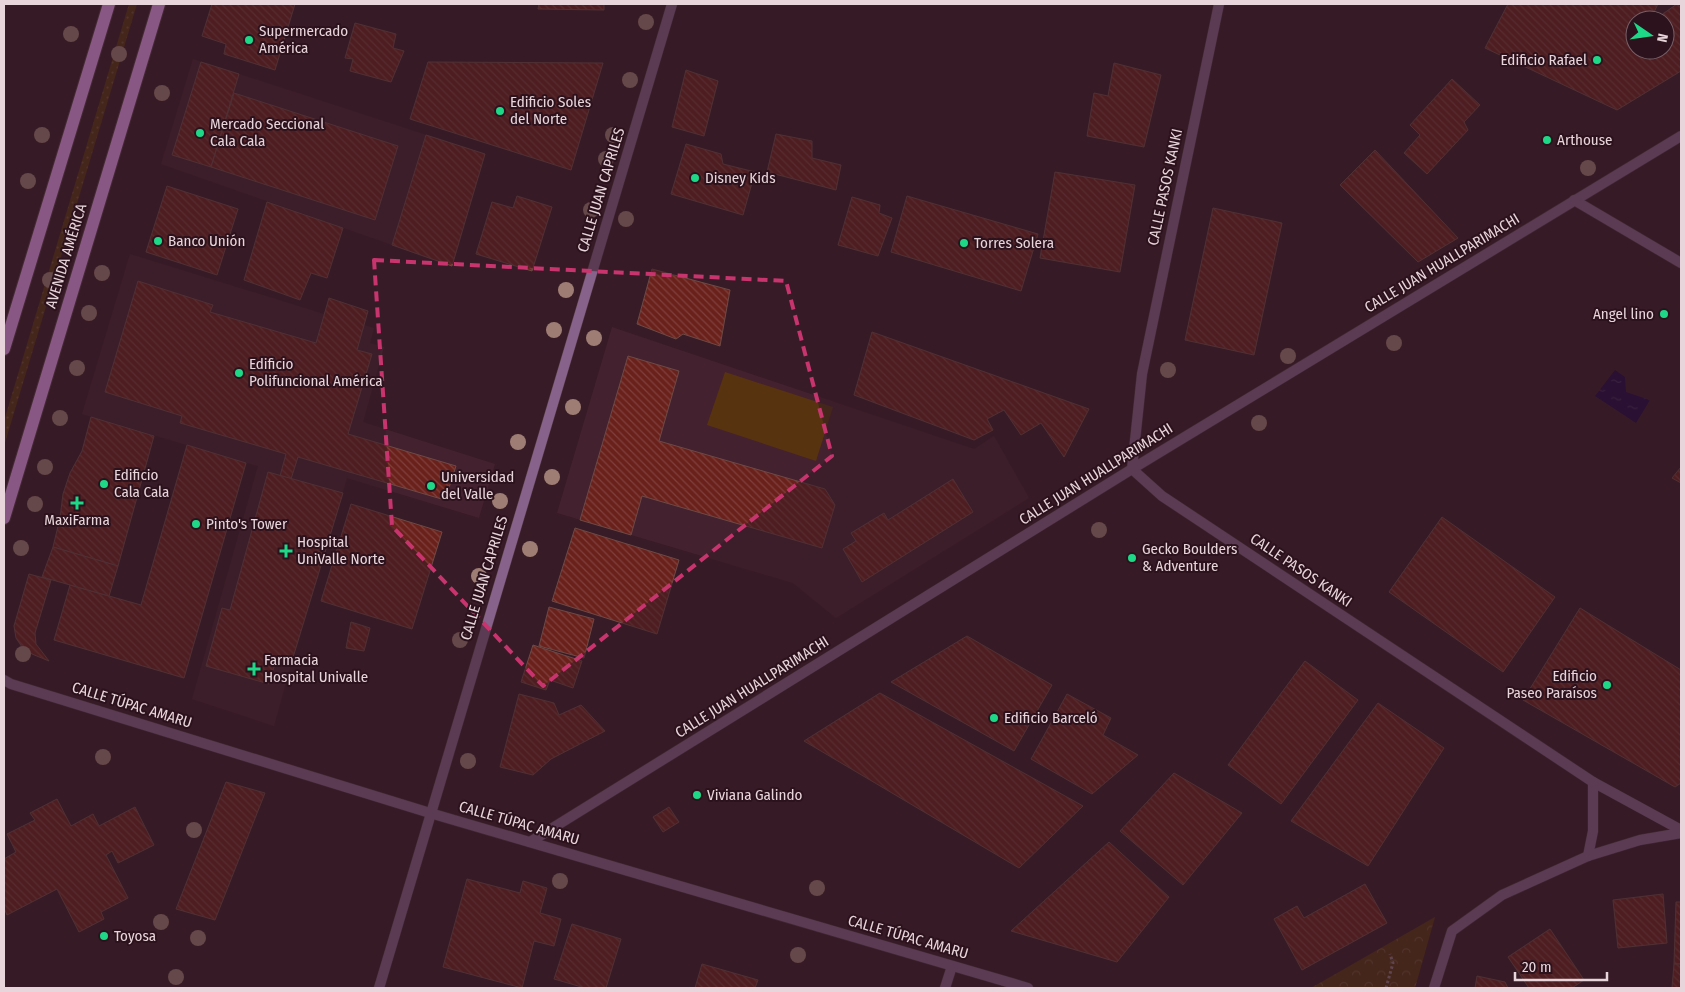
<svg xmlns="http://www.w3.org/2000/svg" width="1685" height="992" viewBox="0 0 1685 992" font-family="'Fira Sans Condensed',sans-serif">
	<style>
		.built { fill: #44212f }
		.grass { fill: url(#grass-dots) }
		.forest { fill: url(#forest-crowns) }
		.garden { fill: #58330f }
		.water { fill: url(#water-ripples) }
		.building { fill: url(#building-back-hatch); stroke: #6c4a46 }
		.lines { fill: none; stroke-linecap: round; stroke-linejoin: round }
		.street-casing { stroke: #533943; stroke-width: 11 }
		.primary-casing { stroke: #533943; stroke-width: 14 }
		.path { stroke: #8f7880; stroke-width: 3; stroke-dasharray: 2.5 2.5; stroke-linecap: butt }
		.street { stroke: #87638b; stroke-width: 10 }
		.primary { stroke: #eb9ff3; stroke-width: 12 }
		.tree { fill: #9e7e74 }
		.marked { fill: none; stroke: #c8346e; stroke-width: 4; stroke-dasharray: 10 6; stroke-linejoin: round }
		.poi-dot { fill: #1ed888; stroke: #2c121c; stroke-width: 2 }
		.labels { text-anchor: middle; stroke-width: 4; stroke-linejoin: round; paint-order: stroke }
		.poi-label { font-size: 15px; fill: #e8d5db; stroke: #2c121c; text-anchor: start }
		.street-label { font-size: 15px; fill: #e8d5db; stroke: #2c121c }
	</style>
	<defs>
		<pattern id="grass-dots" width="8" height="8" patternUnits="userSpaceOnUse" patternTransform="scale(1.25)"><rect width="8" height="8" fill="#58330f"/><path d="M2 2h.1M6 6h.1" fill="none" stroke="#705031" stroke-width="1.8" stroke-linecap="round"/></pattern>
		<pattern id="forest-crowns" width="20" height="18" patternUnits="userSpaceOnUse" patternTransform="scale(1.25)"><rect width="20" height="18" fill="#58330f"/><path d="M2 6a3 3 0 1 1 6 0M12 15a3 3 0 1 1 6 0" fill="none" stroke="#705031"/></pattern>
		<pattern id="water-ripples" width="26" height="14" patternUnits="userSpaceOnUse" patternTransform="scale(1.25)"><rect width="26" height="14" fill="#1b0341"/><path d="M2 4q2-2 4 0t4 0M15 11q2-2 4 0t4 0" fill="none" stroke="#3c275c"/></pattern>
		<pattern id="building-back-hatch" width="6" height="6" patternUnits="userSpaceOnUse" patternTransform="scale(1.25)"><rect width="6" height="6" fill="#6a211b"/><path d="M-1 5l2 2M0 0l6 6M5-1l2 2" fill="none" stroke="#7f403c"/></pattern>
	</defs>
	<rect width="100%" height="100%" fill="#371b26"/>
	<g class="built">
		<polygon points="193,59 485,154 452,266 161,164"/>
		<polygon points="130,254 324,314 329,298 368,311 364,325 374,328 370,343 384,347 363,422 495,464 479,518 347,478 291,664 274,726 192,699 258,466 82,414"/>
		<polygon points="612,327 974,449 994,436 1029,498 836,618 793,583 557,513"/>
	</g>
	<polygon class="grass" points="129,4 137,4 4,446 4,421"/>
	<polygon class="forest" points="1435,917 1415,988 1311,988"/>
	<polygon class="garden" points="725,372 833,407 816,461 707,425"/>
	<polygon class="water" points="1615,370 1625,377 1626,392 1650,400 1636,423 1595,396"/>
	<g class="building">
		<polygon points="212,4 295,4 275,70 224,54 226,44 202,36"/>
		<polygon points="539,4 604,4 604,10 538,9"/>
		<polygon points="1508,4 1658,4 1650,20 1635,20 1635,50 1665,50 1665,20 1654,20 1677,4 1679,4 1681,6 1681,71 1617,110 1485,48"/>
		<polygon points="355,23 396,34 393,48 404,51 391,82 350,71 353,59 345,58"/>
		<polygon points="201,62 239,74 211,167 172,155"/>
		<polygon points="428,62 603,63 571,170 410,119"/>
		<polygon points="1114,63 1161,75 1144,147 1087,136 1094,93 1108,96"/>
		<polygon points="686,70 718,81 704,136 672,127"/>
		<polygon points="1452,79 1480,105 1464,122 1468,130 1427,174 1404,153 1420,135 1410,125"/>
		<polygon points="234,93 398,146 375,220 211,167"/>
		<polygon points="776,134 812,141 812,158 841,165 836,190 767,172"/>
		<polygon points="426,135 485,154 452,266 392,245"/>
		<polygon points="686,144 721,154 723,164 755,172 743,215 671,194"/>
		<polygon points="1375,150 1458,238 1418,262 1340,185"/>
		<polygon points="1055,172 1135,185 1120,272 1040,258"/>
		<polygon points="167,186 238,209 217,275 146,252"/>
		<polygon points="517,196 552,207 532,271 476,254 492,202 513,208"/>
		<polygon points="907,196 1038,234 1021,291 891,252"/>
		<polygon points="852,197 880,205 879,213 892,218 878,256 838,245"/>
		<polygon points="267,202 343,228 327,278 311,273 300,300 244,280"/>
		<polygon points="1213,208 1282,223 1254,355 1185,340"/>
		<polygon points="652,269 730,290 720,346 683,334 676,339 637,324"/>
		<polygon points="138,281 213,305 210,312 316,343 329,298 368,311 357,350 372,354 348,434 456,466 445,500 298,457 291,479 280,476 286,454 180,423 182,416 105,392"/>
		<polygon points="872,332 1089,409 1064,457 1041,423 1021,435 1004,410 987,419 993,430 974,440 854,395"/>
		<polygon points="628,356 679,371 659,441 825,489 835,505 822,548 642,496 631,535 580,520"/>
		<polygon points="91,417 154,436 118,566 53,547 60,518 63,494 70,473 82,451"/>
		<polygon points="187,445 246,463 184,678 54,640 70,585 141,605"/>
		<polygon points="1681,467 1681,483 1672,478"/>
		<polygon points="268,472 343,493 291,664 276,660 269,684 206,666 222,608 230,610"/>
		<polygon points="953,479 973,512 862,582 843,549 856,541 851,533 884,513 888,520"/>
		<polygon points="351,504 442,532 412,629 321,601"/>
		<polygon points="1442,517 1555,597 1503,672 1389,592"/>
		<polygon points="575,528 679,560 657,634 552,601"/>
		<polygon points="53,547 118,566 109,596 42,577"/>
		<polygon points="29,574 51,580 35,633 36,644 49,661 32,654 22,647 16,638 14,626"/>
		<polygon points="549,607 594,619 584,658 539,646"/>
		<polygon points="1580,608 1681,670 1681,783 1675,787 1523,700"/>
		<polygon points="351,622 370,628 364,651 346,648"/>
		<polygon points="967,636 1052,685 1014,751 891,682"/>
		<polygon points="533,645 582,661 573,688 550,680 546,690 521,682"/>
		<polygon points="1305,661 1358,700 1281,804 1228,765"/>
		<polygon points="880,693 1083,806 1019,868 804,741"/>
		<polygon points="519,694 554,703 559,715 581,705 605,731 551,759 533,775 500,767"/>
		<polygon points="1067,694 1111,718 1103,735 1138,755 1092,794 1031,759"/>
		<polygon points="1378,703 1444,748 1368,866 1291,821"/>
		<polygon points="1174,773 1242,813 1183,885 1120,831"/>
		<polygon points="226,782 265,793 215,920 176,909"/>
		<polygon points="57,799 71,826 93,814 99,826 135,807 154,845 118,863 112,851 106,855 128,898 101,912 104,919 79,932 57,889 7,915 4,908 4,859 16,852 7,834 35,820 30,813"/>
		<polygon points="669,807 679,822 663,832 653,817"/>
		<polygon points="1109,842 1169,897 1117,962 1011,931"/>
		<polygon points="467,879 520,893 523,881 547,888 540,913 561,919 554,946 534,941 522,988 443,967"/>
		<polygon points="1365,884 1387,923 1302,970 1274,919 1297,906 1304,918"/>
		<polygon points="1663,894 1667,943 1618,948 1613,900"/>
		<polygon points="1676,902 1681,902 1681,964 1674,964"/>
		<polygon points="572,924 621,939 606,988 585,988 554,979"/>
		<polygon points="1550,929 1584,980 1572,988 1529,988 1508,957"/>
		<polygon points="702,964 758,980 755,988 695,988"/>
		<polygon points="1674,964 1681,964 1681,988 1672,988"/>
		<polygon points="1477,976 1505,982 1508,988 1475,988"/>
	</g>
	<g class="lines">
		<g class="street-casing">
			<g id="street">
				<polyline points="1219,4 1142,374 1132,469 1162,496 1593,782 1681,830"/>
				<polyline points="1574,200 1681,263"/>
				<polyline points="4,680 11,684 430,813 1028,988"/>
				<polyline points="530,842 1132,469 1681,136"/>
				<polyline points="1588,856 1593,831 1593,782"/>
				<polyline points="379,988 672,4"/>
				<polyline points="945,988 952,966"/>
				<polyline points="1434,988 1452,931 1502,895 1588,856 1640,840 1681,833"/>
			</g>
		</g>
		<g class="primary-casing">
			<g id="primary">
				<polyline points="4,349 109,4"/>
				<polyline points="4,518 159,4"/>
			</g>
		</g>
		<polyline class="path" points="1386,988 1393,963 1390,954"/>
		<use href="#street" class="street"/>
		<use href="#primary" class="primary"/>
	</g>
	<g class="tree">
		<circle cx="646" cy="22" r="8"/>
		<circle cx="71" cy="34" r="8"/>
		<circle cx="119" cy="54" r="8"/>
		<circle cx="630" cy="80" r="8"/>
		<circle cx="162" cy="93" r="8"/>
		<circle cx="42" cy="135" r="8"/>
		<circle cx="613" cy="135" r="8"/>
		<circle cx="606" cy="159" r="8"/>
		<circle cx="1588" cy="168" r="8"/>
		<circle cx="28" cy="181" r="8"/>
		<circle cx="591" cy="210" r="8"/>
		<circle cx="626" cy="219" r="8"/>
		<circle cx="102" cy="273" r="8"/>
		<circle cx="50" cy="280" r="8"/>
		<circle cx="566" cy="290" r="8"/>
		<circle cx="89" cy="313" r="8"/>
		<circle cx="554" cy="330" r="8"/>
		<circle cx="594" cy="338" r="8"/>
		<circle cx="1394" cy="343" r="8"/>
		<circle cx="1288" cy="356" r="8"/>
		<circle cx="77" cy="368" r="8"/>
		<circle cx="1168" cy="370" r="8"/>
		<circle cx="573" cy="407" r="8"/>
		<circle cx="60" cy="418" r="8"/>
		<circle cx="1259" cy="423" r="8"/>
		<circle cx="518" cy="442" r="8"/>
		<circle cx="45" cy="467" r="8"/>
		<circle cx="552" cy="477" r="8"/>
		<circle cx="500" cy="501" r="8"/>
		<circle cx="35" cy="504" r="8"/>
		<circle cx="1099" cy="530" r="8"/>
		<circle cx="21" cy="548" r="8"/>
		<circle cx="530" cy="549" r="8"/>
		<circle cx="479" cy="576" r="8"/>
		<circle cx="460" cy="640" r="8"/>
		<circle cx="23" cy="654" r="8"/>
		<circle cx="103" cy="757" r="8"/>
		<circle cx="468" cy="761" r="8"/>
		<circle cx="194" cy="830" r="8"/>
		<circle cx="560" cy="881" r="8"/>
		<circle cx="817" cy="888" r="8"/>
		<circle cx="161" cy="922" r="8"/>
		<circle cx="198" cy="938" r="8"/>
		<circle cx="798" cy="955" r="8"/>
		<circle cx="176" cy="977" r="8"/>
	</g>
	<path d="M0 0H1685V992H0ZM 374,260 L 786,281 L 832,456 L 543,686 L 392,526 Z" fill="#371b26" fill-opacity=".55" fill-rule="evenodd"/>
	<path class="marked" d="M 374,260 L 786,281 L 832,456 L 543,686 L 392,526 Z"/>
	<g class="poi-dot">
		<circle cx="249" cy="40" r="5"/>
		<circle cx="1597" cy="60" r="5"/>
		<circle cx="500" cy="111" r="5"/>
		<circle cx="200" cy="133" r="5"/>
		<circle cx="1547" cy="140" r="5"/>
		<circle cx="695" cy="178" r="5"/>
		<circle cx="158" cy="241" r="5"/>
		<circle cx="964" cy="243" r="5"/>
		<circle cx="1664" cy="314" r="5"/>
		<circle cx="239" cy="373" r="5"/>
		<circle cx="104" cy="484" r="5"/>
		<circle cx="431" cy="486" r="5"/>
		<path d="M74.5 495.5h5v5h5v5h-5v5h-5v-5h-5v-5h5z"/>
		<circle cx="196" cy="524" r="5"/>
		<path d="M283.5 543.5h5v5h5v5h-5v5h-5v-5h-5v-5h5z"/>
		<circle cx="1132" cy="558" r="5"/>
		<path d="M251.5 661.5h5v5h5v5h-5v5h-5v-5h-5v-5h5z"/>
		<circle cx="1607" cy="685" r="5"/>
		<circle cx="994" cy="718" r="5"/>
		<circle cx="697" cy="795" r="5"/>
		<circle cx="104" cy="936" r="5"/>
	</g>
	<g class="labels">
		<g class="poi-label">
			<text x="259" y="36">Supermercado<tspan x="259" dy="17">América</tspan></text>
			<text x="1587" y="65" text-anchor="end">Edificio Rafael</text>
			<text x="510" y="107">Edificio Soles<tspan x="510" dy="17">del Norte</tspan></text>
			<text x="210" y="129">Mercado Seccional<tspan x="210" dy="17">Cala Cala</tspan></text>
			<text x="1557" y="145">Arthouse</text>
			<text x="705" y="183">Disney Kids</text>
			<text x="168" y="246">Banco Unión</text>
			<text x="974" y="248">Torres Solera</text>
			<text x="1654" y="319" text-anchor="end">Angel lino</text>
			<text x="249" y="369">Edificio<tspan x="249" dy="17">Polifuncional América</tspan></text>
			<text x="114" y="480">Edificio<tspan x="114" dy="17">Cala Cala</tspan></text>
			<text x="441" y="482">Universidad<tspan x="441" dy="17">del Valle</tspan></text>
			<text x="77" y="525" text-anchor="middle">MaxiFarma</text>
			<text x="206" y="529">Pinto's Tower</text>
			<text x="297" y="547">Hospital<tspan x="297" dy="17">UniValle Norte</tspan></text>
			<text x="1142" y="554">Gecko Boulders<tspan x="1142" dy="17">&amp; Adventure</tspan></text>
			<text x="264" y="665">Farmacia<tspan x="264" dy="17">Hospital Univalle</tspan></text>
			<text x="1597" y="681" text-anchor="end">Edificio<tspan x="1597" dy="17">Paseo Paraísos</tspan></text>
			<text x="1004" y="723">Edificio Barceló</text>
			<text x="707" y="800">Viviana Galindo</text>
			<text x="114" y="941">Toyosa</text>
		</g>
		<g class="street-label">
			<text transform="translate(1165 187) rotate(-78)" y="5">CALLE PASOS KANKI</text>
			<text transform="translate(601 190) rotate(-73)" y="5">CALLE JUAN CAPRILES</text>
			<text transform="translate(66 256) rotate(-73)" y="5">AVENIDA AMÉRICA</text>
			<text transform="translate(1442 263) rotate(-31)" y="5">CALLE JUAN HUALLPARIMACHI</text>
			<text transform="translate(1096 474) rotate(-32)" y="5">CALLE JUAN HUALLPARIMACHI</text>
			<text transform="translate(1301 570) rotate(34)" y="5">CALLE PASOS KANKI</text>
			<text transform="translate(484 578) rotate(-73)" y="5">CALLE JUAN CAPRILES</text>
			<text transform="translate(752 687) rotate(-32)" y="5">CALLE JUAN HUALLPARIMACHI</text>
			<text transform="translate(132 705) rotate(17)" y="5">CALLE TÚPAC AMARU</text>
			<text transform="translate(519 823) rotate(16)" y="5">CALLE TÚPAC AMARU</text>
			<text transform="translate(908 937) rotate(16)" y="5">CALLE TÚPAC AMARU</text>
		</g>
	</g>
	<rect width="1685" height="992" fill="none" stroke="#e8d5db" stroke-width="10"/>
	<g transform="translate(1650 35) rotate(103)"><circle r="24" fill="#2c121c" stroke="#776068"/>
	<path d="M0-4L9 19L0 12L-9 19Z" fill="#1ed888"/>
	<text y="-8" font-size="14" font-weight="bold" text-anchor="middle" fill="#e8d5db">N</text>
	</g>
	<path d="M1515 972v8h92v-8" fill="none" stroke="#e8d5db" stroke-width="2.5"/>
	<text x="1522" y="972" font-size="15" fill="#e8d5db" stroke="#2c121c" stroke-width="4" paint-order="stroke">20 m</text>
</svg>
